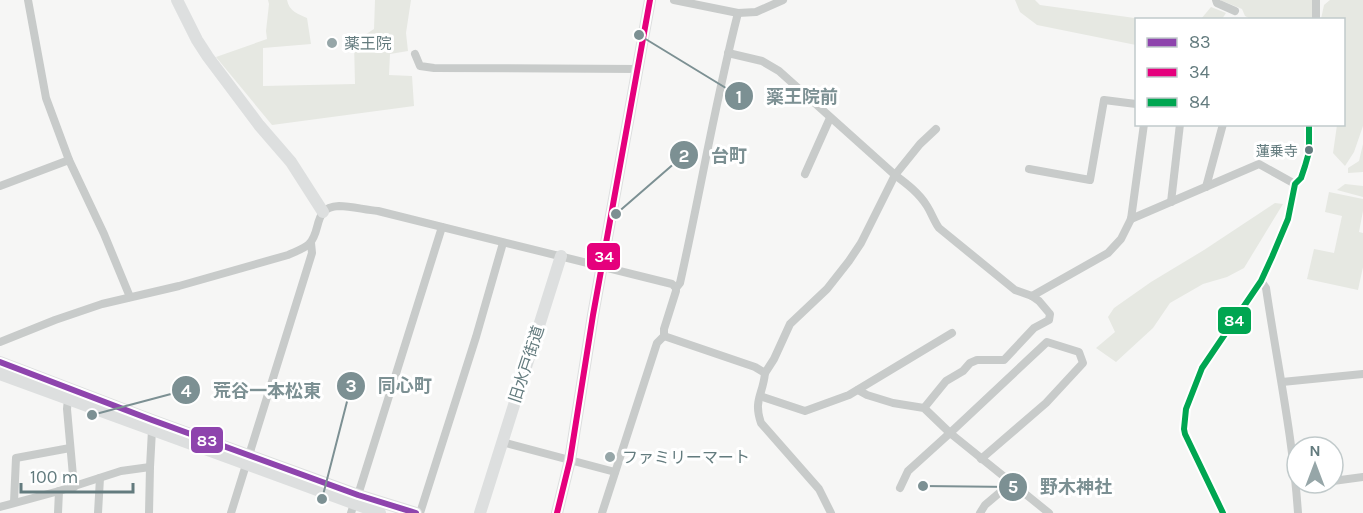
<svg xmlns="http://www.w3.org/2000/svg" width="1363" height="513" viewBox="0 0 1363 513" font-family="Karla,'Noto Sans JP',sans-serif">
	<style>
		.green { fill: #e6e8e2 }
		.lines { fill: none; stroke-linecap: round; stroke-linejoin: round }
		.street { stroke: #c8cbca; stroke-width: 8 }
		.secondary { stroke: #dddfdf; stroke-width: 12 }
		.bus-1-casing { stroke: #fff; stroke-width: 10 }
		.bus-2-casing { stroke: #fff; stroke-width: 10 }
		.bus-3-casing { stroke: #fff; stroke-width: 10 }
		.bus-1 { stroke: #8e44ad; stroke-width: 6 }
		.bus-2 { stroke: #e5007d; stroke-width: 6 }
		.bus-3 { stroke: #00a651; stroke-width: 6 }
		.poi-dot { fill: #96a6a8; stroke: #fff; stroke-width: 2 }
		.bus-dot { fill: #637b7e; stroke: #fff; stroke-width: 2 }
		.labels { text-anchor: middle; stroke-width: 6; stroke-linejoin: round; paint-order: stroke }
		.bus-label { font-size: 14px; fill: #637b7e; stroke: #fff; text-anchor: end }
		.poi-label { font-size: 16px; fill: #637b7e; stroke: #fff; text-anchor: start }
		.street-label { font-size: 16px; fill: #637b7e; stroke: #fff }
		.leader { fill: none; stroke: #7c9093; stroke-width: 2 }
		.callout-dot { fill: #7c9093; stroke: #fff; stroke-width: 2 }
		.mark-label { font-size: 18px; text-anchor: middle; font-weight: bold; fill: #fff }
		.callout-label { font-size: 18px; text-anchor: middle; font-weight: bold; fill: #7c9093; stroke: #fff; stroke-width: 6; stroke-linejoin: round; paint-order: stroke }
		.line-badge { stroke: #fff; stroke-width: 2 }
		.badge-label { font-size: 16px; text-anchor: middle; font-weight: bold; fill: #fff }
	</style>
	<rect width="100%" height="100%" fill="#f6f6f5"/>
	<g class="green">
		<path d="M 268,0 L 287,0 C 289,11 298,14 307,18 L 311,44 L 263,48 L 263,86 L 355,84 L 354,42 L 374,29 L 375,0 L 411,0 L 406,33 L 408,51 L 390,54 L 389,75 L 412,76 L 414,106 L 272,125 L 216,57 L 267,39 L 266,31 L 269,4 Z"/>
		<polygon points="1015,0 1035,0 1040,5 1142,19 1136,20 1136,45 1037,25 1020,12"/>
		<polygon points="1220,0 1312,0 1313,19 1251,19 1245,16 1242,9"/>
		<polygon points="1330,0 1363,0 1363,126 1354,152 1345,166 1333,153 1337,125 1344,124 1344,20 1321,19 1324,5"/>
		<polygon points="1211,7 1226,13 1222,19 1201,19"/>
		<polygon points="1363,144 1363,172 1348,173 1348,168 1359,161"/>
		<polygon points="1345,184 1363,186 1363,197 1337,190"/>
		<polygon points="1329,192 1363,199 1363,211 1359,232 1363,233 1363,267 1358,290 1307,279 1314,249 1334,253 1342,216 1325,212"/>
		<polygon points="1275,203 1283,204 1244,268 1227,277 1203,284 1170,303 1153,328 1116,362 1096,348 1115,332 1108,317 1114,308 1151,282 1204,250"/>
	</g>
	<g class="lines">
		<g class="street">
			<polyline points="28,0 46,98 69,160 104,234 130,297"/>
			<polyline points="674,0 738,13 756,12 783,0"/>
			<polyline points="1216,0 1217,3 1235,11"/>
			<polyline points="1316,0 1316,20"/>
			<path d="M 728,53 L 762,61 L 779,71 L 895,175 C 907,184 919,193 927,206 C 932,214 934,221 939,228 L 1015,290 L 1032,296 L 1039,301 L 1050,314 L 1049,320 L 1034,328 L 1004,360 L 977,360 L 970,363 L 963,371 L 946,381 L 924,408"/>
			<polyline points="415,54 420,66 434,68 638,69"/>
			<polyline points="1029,169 1090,180 1104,100 1136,104"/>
			<polyline points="805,174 830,118"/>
			<polyline points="0,186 69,160"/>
			<polyline points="1206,187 1223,124"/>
			<polyline points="1171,202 1180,124"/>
			<polyline points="1131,219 1259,164 1295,184"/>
			<path d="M 1261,281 L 1266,288 C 1277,363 1293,437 1298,513"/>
			<path d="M 676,288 L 680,283 C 700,194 715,102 738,13"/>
			<polyline points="1032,296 1108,253 1121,239 1131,219 1144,124"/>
			<path d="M 0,342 L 55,320 L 102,304 L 179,286 L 288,255 C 294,252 304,249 309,244 C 322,232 312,207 339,206 C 352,206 365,210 378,211 L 672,284 L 676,288 L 676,291 L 664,329 L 664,336 L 755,367 L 765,373 C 763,395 753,400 761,423 L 819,489 L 831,513"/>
			<polyline points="765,373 774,359 790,324 827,289 849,261 861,243 895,175 920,144 936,129"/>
			<polyline points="1282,382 1363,374"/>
			<polyline points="858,390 867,395 893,403 924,408 950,433 1049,513"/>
			<polyline points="760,396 805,411 849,395 952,333"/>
			<polyline points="68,399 67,409 74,487"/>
			<polyline points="502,442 615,472"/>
			<polyline points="1333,481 1363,477"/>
			<polyline points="1296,484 1305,483"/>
			<polyline points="900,488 908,471 950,433 1047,342 1079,352 1083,363 1046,403 981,459"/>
			<polyline points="358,495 442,227"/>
			<polyline points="14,502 16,458 70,448"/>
			<polyline points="0,507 59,491 121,471 150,467"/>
			<polyline points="58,513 59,491"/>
			<polyline points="98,513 100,478"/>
			<polyline points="149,513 150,467 152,430"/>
			<polyline points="231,513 312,253 311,243"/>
			<polyline points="351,513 354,504"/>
			<polyline points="420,513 476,337 503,243"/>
			<polyline points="602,513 657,343 664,336"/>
			<polyline points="980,513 985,505 1011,483"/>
			<polyline points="1223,513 1185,434 1184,429 1186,409 1202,368 1261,281 1272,257 1288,219 1295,184 1301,178 1305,166 1309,152 1309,124"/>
		</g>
		<g class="secondary">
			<polyline points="177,0 197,40 208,57 259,125 291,162 323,212"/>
			<polyline points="0,362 152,420 358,495 416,513"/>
			<polyline points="0,374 380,513"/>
			<polyline points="480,513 561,256"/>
			<polyline points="557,513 570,460 593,315 650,0"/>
		</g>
		<g class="bus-1-casing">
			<polyline id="bus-1" points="0,362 152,420 358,495 416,513"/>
		</g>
		<g class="bus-2-casing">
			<polyline id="bus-2" points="557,513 570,460 593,315 650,0"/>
		</g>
		<g class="bus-3-casing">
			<polyline id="bus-3" points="1223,513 1185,434 1184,429 1186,409 1202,368 1261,281 1272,257 1288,219 1295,184 1301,178 1305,166 1309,152 1309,124"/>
		</g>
		<use href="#bus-1" class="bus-1"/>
		<use href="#bus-2" class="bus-2"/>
		<use href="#bus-3" class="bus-3"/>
	</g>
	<g class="poi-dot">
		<circle cx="332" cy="43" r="6"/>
		<circle cx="610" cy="457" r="6"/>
	</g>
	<circle class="bus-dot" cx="1309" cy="150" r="5"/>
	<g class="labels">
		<g class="bus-label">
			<text x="1298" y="156">蓮乗寺</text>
		</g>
		<g class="poi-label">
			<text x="344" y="49">薬王院</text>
			<text x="622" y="463">ファミリーマート</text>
		</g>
		<g class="street-label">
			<text transform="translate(526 364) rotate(-72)" y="6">旧水戸街道</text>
		</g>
	</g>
	<path class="leader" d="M639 35L739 96M616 214L684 155M322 499L351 386M92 415L186 390M923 486L1013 487"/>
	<g class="callout-dot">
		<circle cx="639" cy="35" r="6"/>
		<circle cx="616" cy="214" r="6"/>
		<circle cx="322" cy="499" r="6"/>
		<circle cx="92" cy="415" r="6"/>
		<circle cx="923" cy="486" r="6"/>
		<circle cx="739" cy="96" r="15"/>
		<circle cx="684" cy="155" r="15"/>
		<circle cx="351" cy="386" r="15"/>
		<circle cx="186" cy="390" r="15"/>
		<circle cx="1013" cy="487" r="15"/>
	</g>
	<g class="mark-label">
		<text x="739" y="103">1</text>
		<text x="684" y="162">2</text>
		<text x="351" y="392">3</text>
		<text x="186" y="397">4</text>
		<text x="1013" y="493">5</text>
	</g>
	<g class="callout-label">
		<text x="802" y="103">薬王院前</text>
		<text x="729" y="162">台町</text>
		<text x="405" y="392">同心町</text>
		<text x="267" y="397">荒谷一本松東</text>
		<text x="1076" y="493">野木神社</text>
	</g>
	<g class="line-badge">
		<rect x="586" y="242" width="35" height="29" rx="6" fill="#e5007d"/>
		<rect x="1217" y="306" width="35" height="29" rx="6" fill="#00a651"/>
		<rect x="190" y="426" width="34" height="28" rx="6" fill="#8e44ad"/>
	</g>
	<g class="badge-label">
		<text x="604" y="262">34</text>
		<text x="1234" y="326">84</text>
		<text x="207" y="446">83</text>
	</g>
	<rect x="1135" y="18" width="210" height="108" fill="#ffffff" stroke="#c1cacb" stroke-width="1.5"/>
	<rect x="1147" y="38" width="30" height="9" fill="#8e44ad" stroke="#c1cacb" stroke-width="1.5"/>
	<text x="1189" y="48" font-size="18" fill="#637b7e">83</text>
	<rect x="1147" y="68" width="30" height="9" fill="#e5007d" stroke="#c1cacb" stroke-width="1.5"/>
	<text x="1189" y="78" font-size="18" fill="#637b7e">34</text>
	<rect x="1147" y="98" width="30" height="9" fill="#00a651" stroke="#c1cacb" stroke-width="1.5"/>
	<text x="1189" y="108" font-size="18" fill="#637b7e">84</text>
	<g transform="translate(1315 465)"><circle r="28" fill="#ffffff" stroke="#c1cacb" stroke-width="1.5"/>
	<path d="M0-4.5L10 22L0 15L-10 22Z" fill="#96a6a8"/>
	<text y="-9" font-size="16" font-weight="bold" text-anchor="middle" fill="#637b7e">N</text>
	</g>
	<path d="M21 483v9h112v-9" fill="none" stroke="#637b7e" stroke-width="3"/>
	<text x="30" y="483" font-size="18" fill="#637b7e" stroke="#ffffff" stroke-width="4.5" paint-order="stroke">100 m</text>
</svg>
